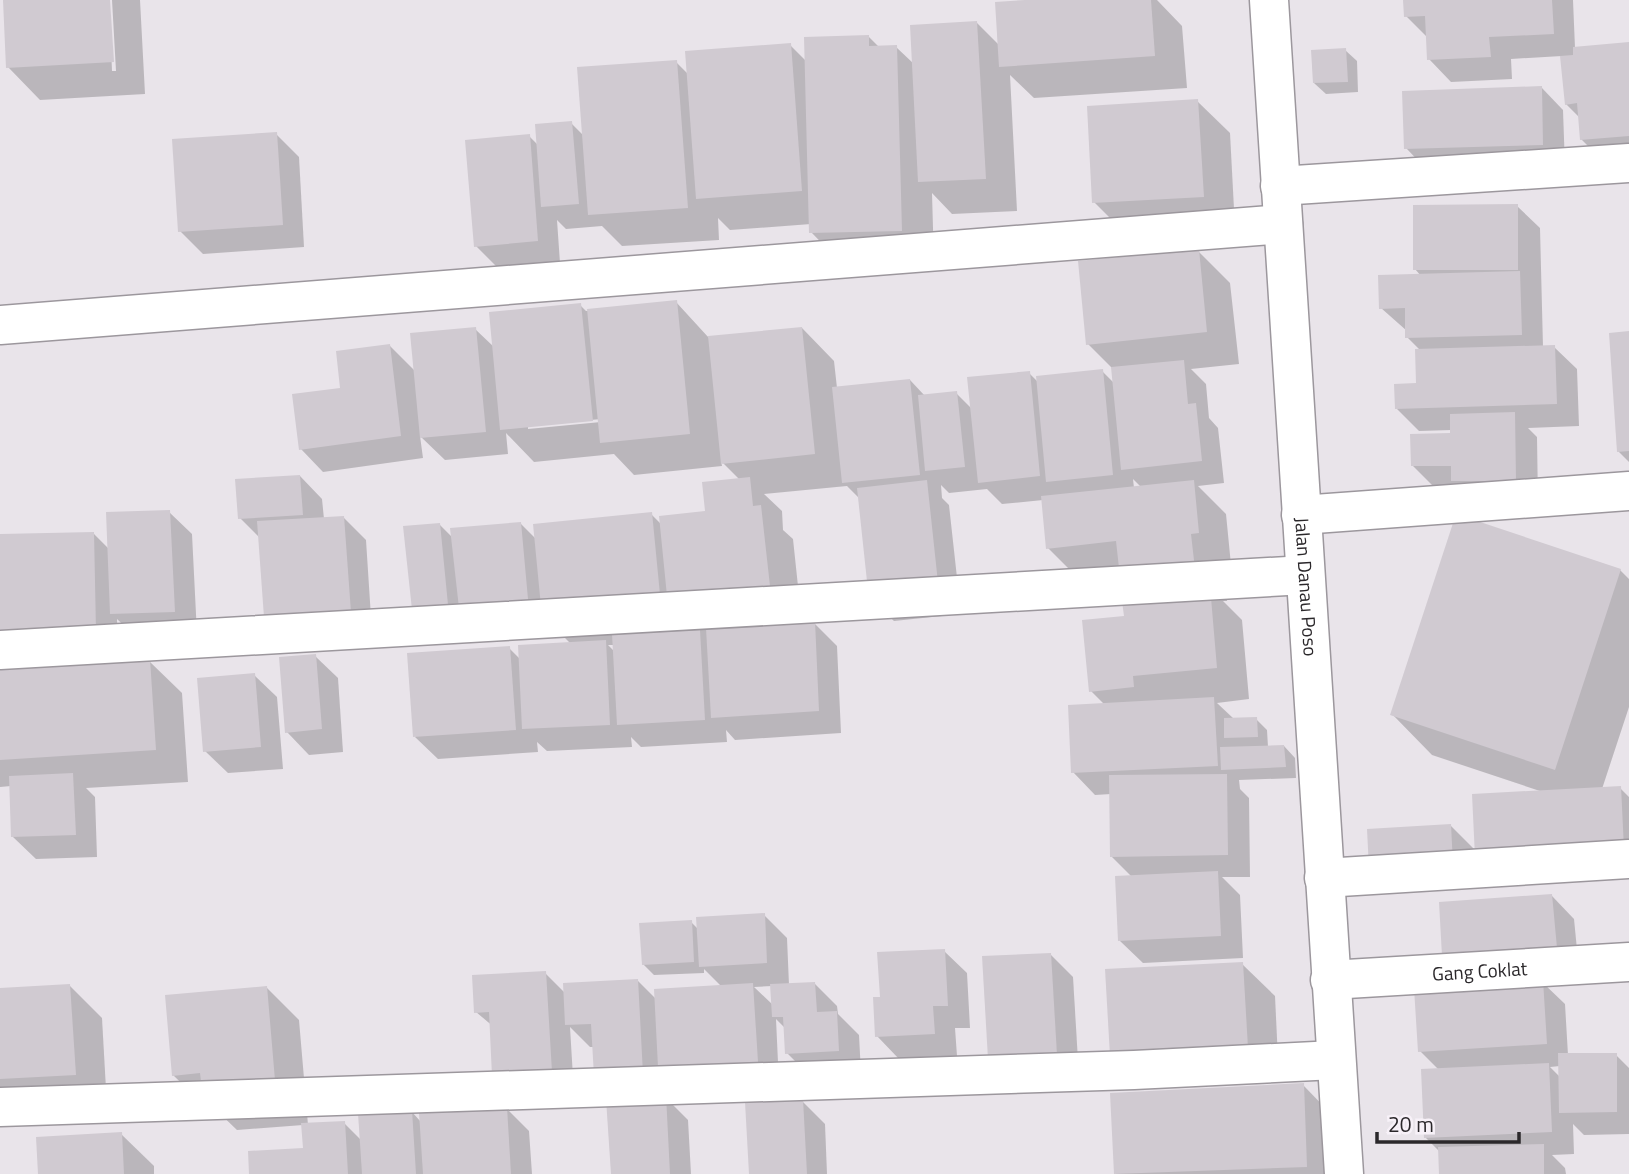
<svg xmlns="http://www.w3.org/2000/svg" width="1629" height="1174" viewBox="0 0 1629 1174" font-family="'Titillium Web',sans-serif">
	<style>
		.shadow { fill: #0003; fill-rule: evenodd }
		.building { fill: #d0cad1 }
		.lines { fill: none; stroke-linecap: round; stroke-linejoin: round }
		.street-casing { stroke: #9c979d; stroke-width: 41 }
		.secondary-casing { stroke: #9c979d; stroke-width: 41 }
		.street { stroke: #fff; stroke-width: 38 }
		.secondary { stroke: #fff; stroke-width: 38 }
		.labels { text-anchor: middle; stroke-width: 7; stroke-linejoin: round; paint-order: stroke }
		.street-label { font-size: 19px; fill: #2b282b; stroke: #f7f1f8 }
	</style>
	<rect width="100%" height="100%" fill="#e9e4ea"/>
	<g class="shadow">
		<polygon points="4,0 109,0 112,71 116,71 112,0 140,0 145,94 40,100 8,67"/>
		<polygon points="1027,0 1157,0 1182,26 1187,88 1034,98 1010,75 1017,211 952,214 932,193 934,263 843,265 811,232 811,224 730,230 718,218 719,240 622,246 602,226 566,229 557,220 560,263 498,268 476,246 529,136 538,145 571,123 584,136 676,62 688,74 790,45 806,61 868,36 879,47 896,47 914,64 977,23 1000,46"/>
		<polygon points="1405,0 1573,0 1575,48 1629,43 1629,160 1604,162 1581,139 1580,118 1566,104 1562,56 1511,59 1512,79 1451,82 1429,59 1428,38 1406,16"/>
		<polygon points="1345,50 1357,61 1358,92 1326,94 1314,83"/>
		<polygon points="1541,87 1563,110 1565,167 1428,171 1406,148"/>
		<polygon points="1197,101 1230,133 1235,228 1127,235 1094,202"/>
		<polygon points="276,134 299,157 304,247 203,254 180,231"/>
		<polygon points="1517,206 1540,228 1543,347 1554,347 1577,369 1579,426 1528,428 1537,437 1538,503 1435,488 1412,465 1452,435 1452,430 1419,431 1397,409 1418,385 1421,351 1407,337 1407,331 1381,308 1421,276 1415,269"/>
		<path d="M 1198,251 L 1230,283 L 1239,364 L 1191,369 L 1206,384 L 1209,418 L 1218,428 L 1224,483 L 1198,486 L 1226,514 L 1231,565 L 1222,566 L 1227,601 L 1223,601 L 1242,620 L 1249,699 L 1217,703 L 1234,719 L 1256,719 L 1267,730 L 1268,747 L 1284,746 L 1295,758 L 1296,778 L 1239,780 L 1240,789 L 1249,798 L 1250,877 L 1222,877 L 1240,895 L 1243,958 L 1143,963 L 1120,941 L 1132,877 L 1112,857 L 1111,794 L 1095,795 L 1073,772 L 1104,704 L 1091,691 L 1126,618 L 1123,595 L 1080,580 L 1048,548 L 1043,500 L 1002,504 L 987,489 L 949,493 L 941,485 L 942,498 L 949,505 L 961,614 L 894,621 L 871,599 L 860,499 L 847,486 L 764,494 L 782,511 L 783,530 L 793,539 L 802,624 L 814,623 L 837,646 L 841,733 L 735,740 L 726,730 L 727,742 L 641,747 L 631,737 L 632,747 L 547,751 L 537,742 L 538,752 L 438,759 L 415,737 L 509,648 L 520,659 L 571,644 L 550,623 L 437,641 L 439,524 L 453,538 L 520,523 L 536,539 L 651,514 L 662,525 L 707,513 L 740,480 L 721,461 L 722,466 L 634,475 L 614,454 L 534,462 L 506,433 L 508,454 L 445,460 L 420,436 L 423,458 L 323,472 L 301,449 L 342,390 L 390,346 L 416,372 L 475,329 L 494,347 L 580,305 L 586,311 L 676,302 L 709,338 L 802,328 L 834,361 L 837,388 L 910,380 L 925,396 L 956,393 L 972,409 L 1029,373 L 1038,382 L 1102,371 L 1115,384 L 1113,369 L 1088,344 ZM 601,419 L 601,422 L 528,429 L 528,426 ZM 1133,479 L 1141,487 L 1134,488 ZM 608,645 L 615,645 L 615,652 Z"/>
		<polygon points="1629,333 1629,462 1618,451"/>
		<polygon points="300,476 322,499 324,519 344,518 366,540 373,648 289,653 266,631 260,538 240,518"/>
		<polygon points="169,512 192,534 197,634 135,636 117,619 118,653 0,536 94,534 109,549"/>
		<polygon points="1620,570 1629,579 1629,707 1602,789 1620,788 1629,797 1629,872 1394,891 1451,826 1477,852 1543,792 1432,755 1392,714"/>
		<polygon points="315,656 338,678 343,752 309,755 287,732"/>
		<polygon points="149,661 182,693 188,782 86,788 95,797 97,857 36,859 13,837 11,786 0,787 0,671"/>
		<polygon points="254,675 277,697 283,769 228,773 205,751"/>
		<polygon points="1552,896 1574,919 1579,970 1467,978"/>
		<path d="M 764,915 L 787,938 L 789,985 L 815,984 L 837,1006 L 838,1014 L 859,1035 L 861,1073 L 810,1076 L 787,1053 L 786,1029 L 776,1019 L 779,1084 L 665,1097 L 688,1120 L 691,1174 L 612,1174 L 608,1101 L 594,1047 L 590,1047 L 570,1027 L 574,1094 L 476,1012 L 545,973 L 565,993 L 638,981 L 656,999 L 722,987 L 704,969 L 704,973 L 654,975 L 643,964 L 691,922 L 699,930 ZM 772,986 L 773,1005 L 754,987 Z"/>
		<polygon points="944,951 967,973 970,1028 955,1028 957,1056 899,1059 877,1036 882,998"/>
		<polygon points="1051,955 1073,977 1079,1077 1012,1081"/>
		<polygon points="1242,964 1275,996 1279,1080 1144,1087"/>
		<path d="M 1542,982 L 1565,1004 L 1568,1055 L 1616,1055 L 1629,1068 L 1629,1134 L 1584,1135 L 1573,1124 L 1574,1154 L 1552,1155 L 1565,1168 L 1566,1174 L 1441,1174 L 1440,1152 L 1425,1137 L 1439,1070 L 1420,1051 ZM 1560,1066 L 1561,1078 L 1550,1067 Z"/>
		<polygon points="69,985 102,1018 107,1107 0,1113 0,990"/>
		<polygon points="267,988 299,1020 308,1125 344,1123 362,1141 412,1112 421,1122 507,1109 529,1131 532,1174 251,1174 305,1149 303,1125 237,1130 213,1107 206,1107 173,1075"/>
		<polygon points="1303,1085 1335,1118 1338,1174 1116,1174 1112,1094"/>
		<polygon points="802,1101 825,1124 827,1174 751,1174"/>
		<polygon points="121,1134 154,1166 154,1174 40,1174"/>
	</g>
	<g class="building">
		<polygon points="3,0 110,0 114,62 6,68"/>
		<polygon points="1025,0 1151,0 1155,56 999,67 995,2"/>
		<polygon points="1403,0 1552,0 1554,34 1489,37 1491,57 1427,60 1425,16 1404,17"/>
		<polygon points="977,21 986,179 918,182 910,25"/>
		<polygon points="869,35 869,46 897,45 902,231 809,233 804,37"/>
		<polygon points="1629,42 1629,136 1580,140 1577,103 1565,105 1560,56 1573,55 1573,47"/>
		<polygon points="791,43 802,191 696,199 685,51"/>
		<polygon points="1346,48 1348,82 1313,83 1311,50"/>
		<polygon points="677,60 688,208 588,215 577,67"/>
		<polygon points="1542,86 1543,145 1404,149 1402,91"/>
		<polygon points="1198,99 1204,197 1092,203 1087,106"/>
		<polygon points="572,121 579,204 541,207 535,124"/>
		<polygon points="277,132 283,225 178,232 172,139"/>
		<polygon points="530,134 538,241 474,247 465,140"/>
		<polygon points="1518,204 1518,270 1413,270 1413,205"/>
		<polygon points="1199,249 1207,332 1086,345 1078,261"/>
		<polygon points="1520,271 1522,335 1405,338 1405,308 1379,309 1378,275"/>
		<polygon points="677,300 690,434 600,443 587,309"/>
		<polygon points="581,303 593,421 500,430 489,312"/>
		<polygon points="476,327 486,432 420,438 410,333"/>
		<polygon points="802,327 815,454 721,464 708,336"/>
		<polygon points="1629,331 1629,451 1617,452 1609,333"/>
		<polygon points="390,344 401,436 299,450 292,394 340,388 336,351"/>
		<polygon points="1555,345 1557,404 1395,409 1394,384 1416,383 1415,349"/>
		<polygon points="1184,360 1188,404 1196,403 1202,461 1121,470 1111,367"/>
		<polygon points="1103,369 1113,475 1046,482 1036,376"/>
		<polygon points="1030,371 1040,476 978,483 967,377"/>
		<polygon points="910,379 920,475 842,483 832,387"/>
		<polygon points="957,391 965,467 925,471 918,395"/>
		<polygon points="1515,412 1516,481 1451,481 1451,466 1411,466 1410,434 1450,433 1450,414"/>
		<polygon points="300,475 303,515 238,519 235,479"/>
		<polygon points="750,477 753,506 761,505 771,595 668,606 659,516 705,511 702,482"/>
		<polygon points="927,480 939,592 869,600 857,488"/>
		<polygon points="1194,480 1199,533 1191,534 1195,569 1120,577 1116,541 1046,549 1041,496"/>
		<polygon points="170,510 175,612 110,614 106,512"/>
		<polygon points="652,512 661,605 542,617 533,524"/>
		<polygon points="1456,514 1621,569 1555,770 1390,715"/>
		<polygon points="344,516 352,626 265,631 257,521"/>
		<polygon points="521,522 529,610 460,617 450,528"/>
		<polygon points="440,523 449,615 413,619 403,526"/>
		<polygon points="94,532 96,631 0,633 0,534"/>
		<polygon points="1210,586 1217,668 1133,676 1134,687 1089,692 1082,620 1124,616 1121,594"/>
		<polygon points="815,621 819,711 711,718 706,628"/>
		<polygon points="700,630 705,720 617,725 612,634"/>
		<polygon points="606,640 610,725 522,729 518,645"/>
		<polygon points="510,646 516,730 413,737 407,653"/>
		<polygon points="316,654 322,729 285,733 279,657"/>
		<polygon points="150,659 156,750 0,760 0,669"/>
		<polygon points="255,673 261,747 203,752 197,678"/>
		<polygon points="1214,697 1218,766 1071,773 1068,705"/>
		<polygon points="1257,717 1258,737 1224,738 1224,718"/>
		<polygon points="1284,745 1286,767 1221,770 1220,747"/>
		<polygon points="73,773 76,835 11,837 9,776"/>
		<polygon points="1227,774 1228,855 1110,857 1109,775"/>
		<polygon points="1621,786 1624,849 1475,857 1472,794"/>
		<polygon points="1451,824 1453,865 1369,869 1367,829"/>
		<polygon points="1218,871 1221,936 1118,941 1115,876"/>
		<polygon points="1552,894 1557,948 1442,956 1439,902"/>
		<polygon points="765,913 767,963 699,967 696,917"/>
		<polygon points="692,920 694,962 642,965 639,923"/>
		<polygon points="945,949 948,1006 933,1006 935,1034 875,1037 873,997 880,997 877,952"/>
		<polygon points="1051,953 1057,1055 988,1059 982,956"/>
		<polygon points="1243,962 1248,1048 1110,1056 1105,969"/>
		<polygon points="546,971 552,1072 492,1076 489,1012 474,1013 472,975"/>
		<polygon points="638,979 643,1074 594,1076 591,1024 565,1025 563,983"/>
		<polygon points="1543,980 1547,1044 1418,1052 1414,988"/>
		<polygon points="815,982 817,1012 837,1011 839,1051 785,1054 783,1017 772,1017 770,984"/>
		<polygon points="753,983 758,1062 658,1067 654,989"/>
		<polygon points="70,984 76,1075 0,1079 0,988"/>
		<polygon points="267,986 276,1092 203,1098 200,1073 172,1076 165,995"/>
		<polygon points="1558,1053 1617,1053 1617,1112 1559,1113"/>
		<polygon points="1549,1063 1552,1132 1424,1138 1421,1069"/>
		<polygon points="1304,1083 1307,1167 1114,1174 1110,1093"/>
		<polygon points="666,1095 670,1174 611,1174 606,1099"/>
		<polygon points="803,1099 807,1174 749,1174 745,1102"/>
		<polygon points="507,1107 511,1174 423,1174 419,1113"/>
		<polygon points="412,1110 416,1174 362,1174 358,1113"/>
		<polygon points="345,1121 348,1174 249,1174 248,1151 303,1148 301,1123"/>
		<polygon points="122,1132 124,1174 38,1174 36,1137"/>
		<polygon points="1544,1144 1544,1174 1439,1174 1438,1147"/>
	</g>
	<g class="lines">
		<g class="street-casing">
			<g id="street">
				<polyline points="1280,186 1629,163"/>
				<polyline points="0,325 1283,224"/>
				<polyline points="1301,515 1629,491"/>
				<polyline points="0,650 1305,575"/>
				<polyline points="1324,878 1629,859"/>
				<path id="s1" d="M 1330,980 L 1629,962"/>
				<polyline points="0,1107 1134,1070 1335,1060"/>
			</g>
		</g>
		<g class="secondary-casing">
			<g id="secondary">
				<path id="s2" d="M 1269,0 L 1344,1174"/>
			</g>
		</g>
		<use href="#street" class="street"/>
		<use href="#secondary" class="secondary"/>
	</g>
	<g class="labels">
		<g class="street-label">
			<text dy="7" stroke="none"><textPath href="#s2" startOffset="588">Jalan Danau Poso</textPath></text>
			<text dy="7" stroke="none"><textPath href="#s1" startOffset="150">Gang Coklat</textPath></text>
		</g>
	</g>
	<path d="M1377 1132v10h142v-10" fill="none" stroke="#2b282b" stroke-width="3.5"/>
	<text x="1388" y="1132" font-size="21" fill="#2b282b" stroke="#f7f1f8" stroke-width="5" paint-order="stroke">20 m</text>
</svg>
